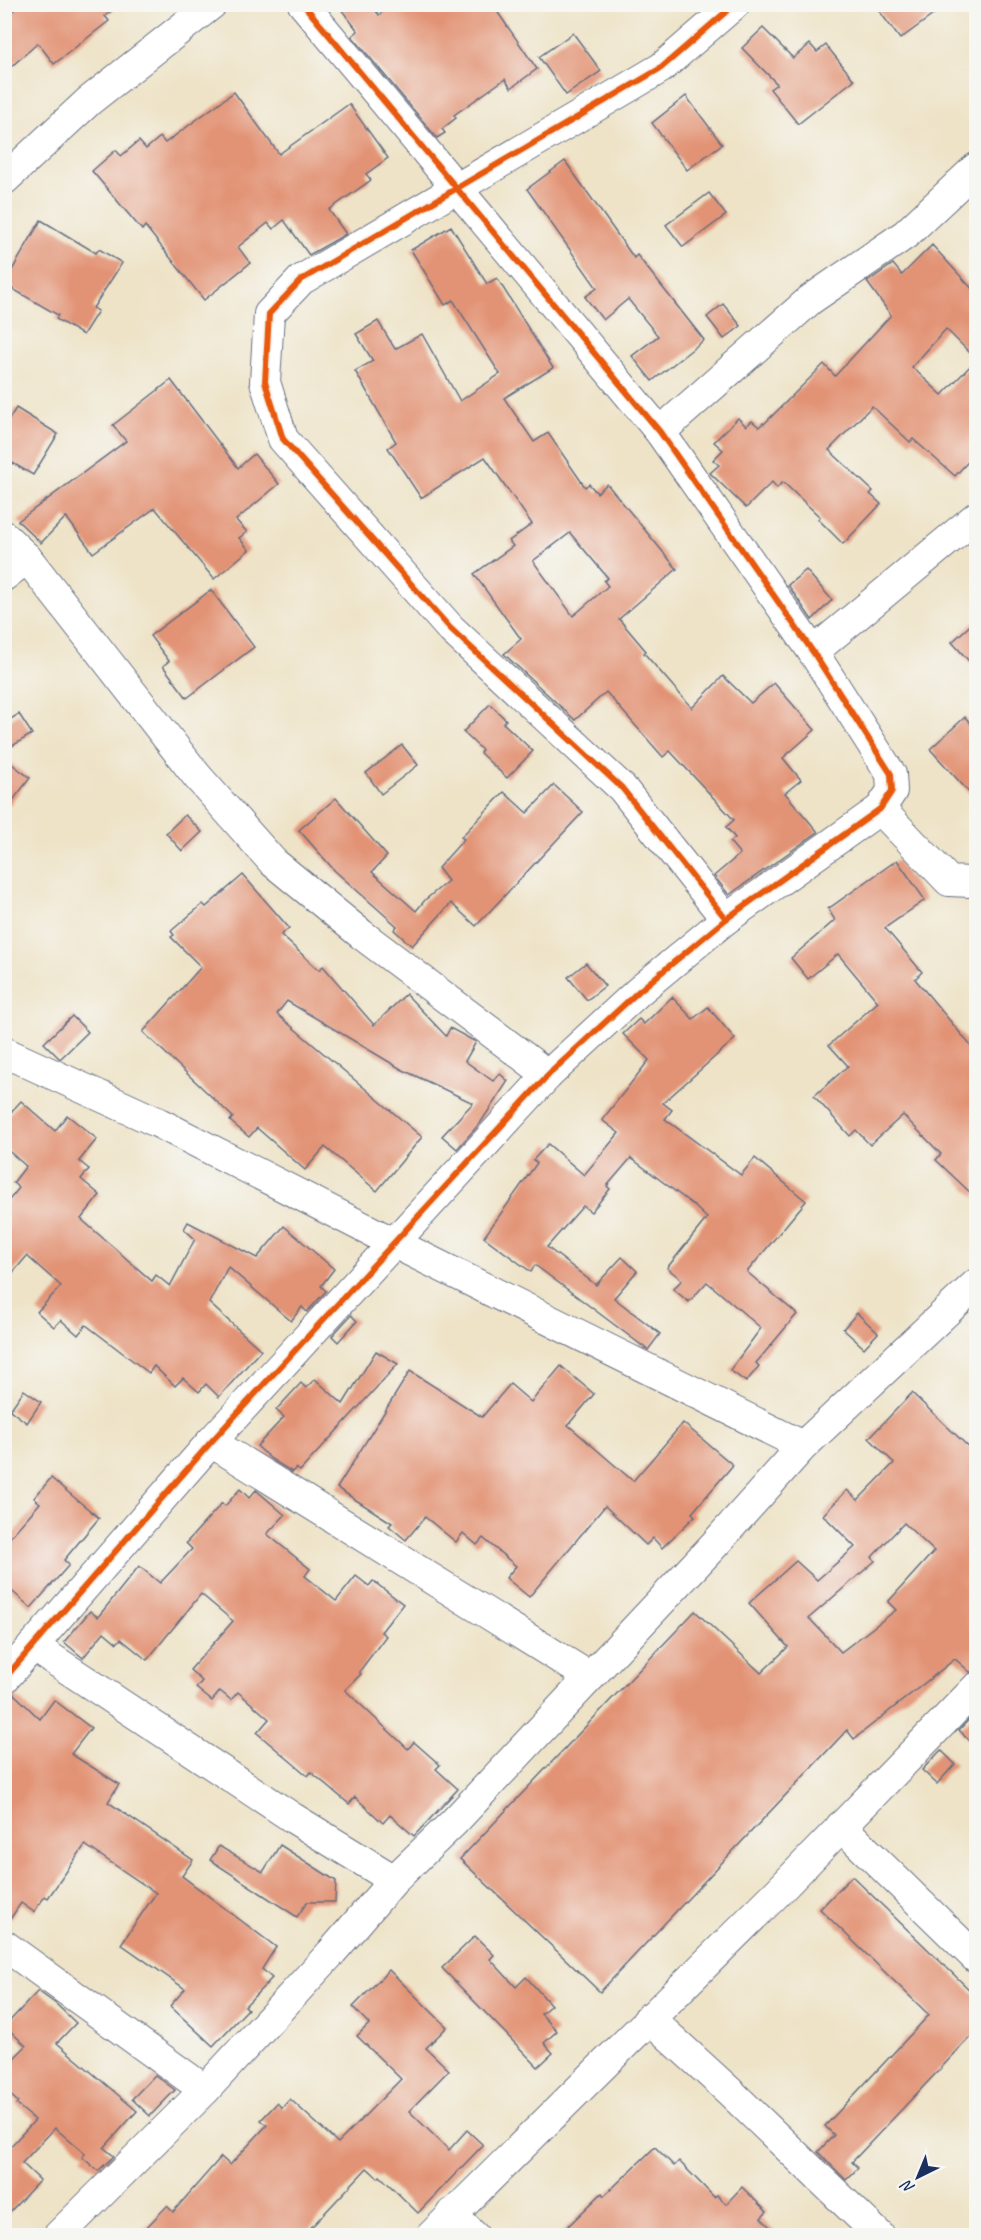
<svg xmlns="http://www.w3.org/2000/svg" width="981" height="2240" viewBox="0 0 981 2240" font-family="Caveat,sans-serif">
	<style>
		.building { fill: #e29374; fill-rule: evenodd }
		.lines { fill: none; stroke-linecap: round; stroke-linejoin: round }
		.street-casing { stroke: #656e83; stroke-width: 32 }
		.street { stroke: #fff; stroke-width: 30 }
		.cycleway-casing { stroke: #f6f6f2; stroke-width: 10 }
		.cycleway { stroke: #e8590c; stroke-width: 6 }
	</style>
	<rect width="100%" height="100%" fill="#f6f6f2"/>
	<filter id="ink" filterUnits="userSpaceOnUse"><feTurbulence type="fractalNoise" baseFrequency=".0167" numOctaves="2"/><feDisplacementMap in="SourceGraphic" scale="12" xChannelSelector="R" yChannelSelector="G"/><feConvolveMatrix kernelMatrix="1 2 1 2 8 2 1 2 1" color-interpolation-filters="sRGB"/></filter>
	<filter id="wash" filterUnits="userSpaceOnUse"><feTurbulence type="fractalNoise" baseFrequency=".008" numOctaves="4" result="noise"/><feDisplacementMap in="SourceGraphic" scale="24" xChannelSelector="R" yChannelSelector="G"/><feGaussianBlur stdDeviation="1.35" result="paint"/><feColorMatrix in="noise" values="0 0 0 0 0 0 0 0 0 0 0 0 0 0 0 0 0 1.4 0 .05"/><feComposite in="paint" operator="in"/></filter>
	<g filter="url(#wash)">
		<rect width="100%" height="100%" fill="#eee3c7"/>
		<g id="blocks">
			<g class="building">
				<polygon points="21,4 120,4 105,16 109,21 54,64 38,43 4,73 4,18"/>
				<polygon points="337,4 370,4 379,15 393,4 492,4 537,69 511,88 505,79 454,115 456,118 442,129 445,133 437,138 352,36 358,31"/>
				<polygon points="874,4 948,4 900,39"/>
				<polygon points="763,28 793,58 810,44 817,52 826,45 854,80 798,124 770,89 777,84 742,48"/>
				<polygon points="573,33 601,71 566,95 539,57"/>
				<polygon points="234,92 279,154 349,104 388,158 366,174 371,180 329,210 346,234 309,255 284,220 273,229 268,223 238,247 250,263 204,300 145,226 142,230 92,171 116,150 121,156 139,141 146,149 160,137 165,143"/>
				<polygon points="686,96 722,144 687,170 652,123"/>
				<polygon points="565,161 634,258 637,255 704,340 652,381 632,356 658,336 628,299 603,320 585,297 597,288 527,189"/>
				<polygon points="709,193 726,215 683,247 666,225"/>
				<polygon points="41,220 96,253 99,249 122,263 93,308 98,311 83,335 56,319 58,315 4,284"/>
				<path d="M 451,226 L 487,284 L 497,278 L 553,368 L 504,398 L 534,442 L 548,433 L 585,487 L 589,484 L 597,493 L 607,484 L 677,569 L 619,619 L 646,651 L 644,653 L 692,708 L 723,676 L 751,703 L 774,683 L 815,730 L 783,758 L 801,780 L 785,793 L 818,832 L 729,895 L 714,876 L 740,854 L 730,842 L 735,838 L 726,827 L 734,820 L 670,751 L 663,757 L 606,692 L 575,720 L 504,654 L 521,639 L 474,574 L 513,546 L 509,541 L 532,524 L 485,457 L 421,498 L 388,448 L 396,442 L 355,371 L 373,361 L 356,334 L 378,321 L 395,349 L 422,334 L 460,401 L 500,374 L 453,300 L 445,305 L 411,250 ZM 570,533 L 608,578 L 604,581 L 608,586 L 573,616 L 533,561 Z"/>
				<polygon points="932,245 976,293 976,359 946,329 912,367 942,395 976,360 976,453 955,476 913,439 910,442 872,406 829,450 873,491 870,494 881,504 843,544 818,519 820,517 783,482 777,488 772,482 746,508 710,473 719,465 713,460 723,450 714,442 738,418 746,426 752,421 759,427 763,423 764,424 824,364 835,376 891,315 867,282 893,264 902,275"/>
				<polygon points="723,304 741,326 724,339 707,317"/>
				<polygon points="171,380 238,468 254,454 279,484 236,520 247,532 239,538 249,550 214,579 155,508 93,553 66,517 41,543 18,521 126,441 113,425"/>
				<polygon points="16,408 58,434 33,475 4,458 4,427"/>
				<polygon points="806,570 832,600 812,620 788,585"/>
				<polygon points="211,590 254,647 187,698 163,666 169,661 150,636"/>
				<polygon points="976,620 976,669 952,642"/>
				<polygon points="490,704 506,720 503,723 533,751 507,778 480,753 482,750 463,732"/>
				<polygon points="19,714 32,734 4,751 4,723"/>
				<polygon points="965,717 976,730 976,800 930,749"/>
				<polygon points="402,745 418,765 381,794 366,773"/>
				<polygon points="4,758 30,778 4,812"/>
				<polygon points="554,785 583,812 476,926 451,903 412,946 394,930 397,926 335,871 299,830 336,798 387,856 372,872 416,911 425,900 448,881 438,868 464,839 461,837 504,792 527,813"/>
				<polygon points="185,815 202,832 182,851 166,833"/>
				<polygon points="897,860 925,900 885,928 922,972 915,979 976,1052 976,1198 936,1160 941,1154 903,1115 870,1145 856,1130 850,1136 814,1096 848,1066 829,1045 878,1002 838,954 808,979 791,958 835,920 828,909"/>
				<polygon points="243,875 289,928 281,935 319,970 323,966 374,1025 406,994 446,1036 450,1028 476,1042 465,1061 493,1081 500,1074 508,1081 481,1122 457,1149 442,1136 473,1103 401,1069 287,1001 277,1014 422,1137 377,1191 325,1147 305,1170 257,1128 249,1137 230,1121 233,1117 143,1032 201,967 171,937 174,935 171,931 203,904 206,907"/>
				<polygon points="586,963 605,986 587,1000 568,977"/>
				<polygon points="672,997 693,1019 708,1007 735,1039 663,1103 672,1110 665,1119 741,1175 755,1158 806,1201 747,1272 797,1314 756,1363 759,1366 746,1382 730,1370 761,1328 707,1282 689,1302 673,1289 682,1280 667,1268 707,1218 692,1204 631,1158 607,1186 610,1189 591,1212 583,1206 547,1247 596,1285 622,1257 637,1271 614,1298 660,1334 648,1350 535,1265 531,1272 484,1237 537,1163 533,1160 548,1144 584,1175 619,1133 602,1120 649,1060 623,1034 639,1019 644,1024"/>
				<polygon points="72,1016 88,1032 60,1059 44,1043"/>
				<polygon points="21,1101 55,1131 67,1115 97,1139 79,1161 89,1169 81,1179 100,1195 81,1219 152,1281 156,1275 170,1286 195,1239 184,1229 188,1222 257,1258 284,1226 334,1269 321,1286 326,1291 307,1312 302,1307 291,1321 228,1267 209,1303 261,1350 219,1397 206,1384 199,1392 183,1378 175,1386 154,1366 149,1373 86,1325 78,1335 61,1320 54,1327 37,1312 61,1286 27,1256 4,1283 4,1206 19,1188 13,1183 26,1166 4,1147 4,1120"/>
				<polygon points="857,1313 878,1333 864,1348 843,1329"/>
				<polygon points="351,1315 357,1321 338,1342 332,1336"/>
				<polygon points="376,1351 398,1364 300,1471 296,1468 292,1472 271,1459 257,1446 284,1417 276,1410 301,1383 306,1388 315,1379 343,1404"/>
				<polygon points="561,1366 594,1394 568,1425 633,1481 683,1423 733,1465 692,1513 695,1516 662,1548 653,1538 646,1545 605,1506 529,1597 506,1578 516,1566 483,1538 477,1545 463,1533 456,1542 425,1517 406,1540 389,1526 392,1523 337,1488 410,1371 482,1417 510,1384 531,1402"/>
				<polygon points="24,1390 41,1402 27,1423 10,1410"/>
				<path d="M 912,1393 L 976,1454 L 976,1671 L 970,1672 L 955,1659 L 854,1739 L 847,1730 L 600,1992 L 460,1859 L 695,1611 L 761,1673 L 788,1647 L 749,1603 L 796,1561 L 817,1580 L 855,1547 L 823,1515 L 847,1490 L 858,1500 L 894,1463 L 869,1438 ZM 904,1523 L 934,1551 L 888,1602 L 896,1610 L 841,1652 L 809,1618 L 875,1561 L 872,1557 Z"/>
				<polygon points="51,1478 99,1518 64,1560 69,1565 31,1608 4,1584 4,1544 40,1503 34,1498"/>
				<polygon points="240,1489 249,1498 256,1490 285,1515 267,1534 310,1569 305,1576 336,1601 356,1576 369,1586 373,1581 403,1604 381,1632 386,1636 359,1672 361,1674 345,1690 408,1749 414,1742 440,1765 436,1769 458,1789 414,1836 390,1815 383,1823 355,1797 349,1804 311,1772 308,1776 257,1733 269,1719 238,1692 231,1700 220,1691 212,1701 196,1688 202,1681 190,1670 233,1621 201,1594 147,1660 121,1639 117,1643 104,1632 83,1658 64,1642 90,1611 98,1617 139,1566 160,1583 192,1549 186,1543 222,1503 225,1506"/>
				<polygon points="13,1693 40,1719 54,1700 91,1728 71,1754 119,1784 108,1802 193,1860 182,1876 276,1947 262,1969 272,1978 245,2006 248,2009 213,2046 170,2006 185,1989 121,1944 156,1893 85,1845 48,1898 45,1896 34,1912 21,1903 4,1928 4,1696"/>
				<polygon points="976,1712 976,1747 959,1730"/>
				<polygon points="941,1750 955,1764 937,1784 922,1770"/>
				<polygon points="280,1845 336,1881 335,1902 307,1902 297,1917 210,1860 219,1846 263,1872"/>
				<polygon points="852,1876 976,1996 976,2031 852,2162 858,2168 846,2180 818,2152 834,2135 825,2126 929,2015 820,1909"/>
				<polygon points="475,1936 494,1955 490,1959 516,1987 526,1977 551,2005 541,2014 557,2031 544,2043 553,2053 538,2067 442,1968"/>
				<polygon points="389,1970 447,2027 426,2048 449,2070 409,2111 449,2150 467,2130 483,2145 418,2213 380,2176 378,2178 367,2168 304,2235 139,2235 167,2206 173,2212 221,2157 230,2165 267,2125 261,2120 277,2103 282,2108 290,2099 338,2143 401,2079 357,2036 369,2024 353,2007"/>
				<polygon points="38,1991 56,2004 76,2023 57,2043 137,2111 104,2148 114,2156 98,2171 82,2157 85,2154 55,2128 22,2163 40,2180 4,2218 4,2145 8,2149 35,2120 16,2104 18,2102 4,2089 4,2068 26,2046 5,2026"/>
				<polygon points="155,2075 175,2090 150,2116 132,2099"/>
				<polygon points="655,2147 674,2166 679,2161 714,2197 717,2195 726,2204 742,2187 767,2212 761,2218 778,2235 559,2235 602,2193 604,2196"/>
			</g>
		</g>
	</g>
	<g filter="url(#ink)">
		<use href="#blocks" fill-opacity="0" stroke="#656e83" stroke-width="1.5"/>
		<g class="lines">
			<g class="street-casing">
				<g id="street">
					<polyline points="4,180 89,101 212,4"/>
					<polyline points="660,432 810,300 906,234 976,168"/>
					<polyline points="4,536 27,558 197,776 273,862 361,934 548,1075"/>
					<polyline points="4,576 27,558"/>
					<polyline points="813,652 976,517"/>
					<polyline points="880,809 949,881 971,882 976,879"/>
					<polyline points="726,919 622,788 450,628 283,439 265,382 269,314 301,280 661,68 735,4"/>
					<polyline points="4,1052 157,1122 394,1243 803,1446"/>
					<polyline points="211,1442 590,1677"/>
					<polyline points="33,1646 293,1818 394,1880"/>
					<polyline points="4,1679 211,1442 548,1075 639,991 726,919 880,809 892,791 891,774 813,652 660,432 303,4"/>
					<polyline points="841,1826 976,1958"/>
					<polyline points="4,1945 205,2090"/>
					<polyline points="649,2018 729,2091 880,2236"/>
					<polyline points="451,2214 474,2236"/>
					<polyline points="58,2236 205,2090 331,1953 394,1880 454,1822 715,1544 803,1446 976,1284"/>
					<polyline points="431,2236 777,1893 976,1688"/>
				</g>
			</g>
			<use href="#street" class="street"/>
			<g class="cycleway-casing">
				<g id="cycleway">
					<polyline points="726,919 622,788 450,628 283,439 265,382 269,314 301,280 661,68 735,4"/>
					<polyline points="4,1679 211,1442 548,1075 639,991 726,919 880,809 892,791 891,774 813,652 660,432 303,4"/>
				</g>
			</g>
			<use href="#cycleway" class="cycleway"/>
		</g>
	</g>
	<rect width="981" height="2240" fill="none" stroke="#f6f6f2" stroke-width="24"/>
	<g transform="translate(918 2177) rotate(223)" stroke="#f6f6f2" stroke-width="4.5" paint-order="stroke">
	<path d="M0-4.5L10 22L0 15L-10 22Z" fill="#1b2f5e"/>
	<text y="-9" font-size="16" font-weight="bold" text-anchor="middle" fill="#1b2f5e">N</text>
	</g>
</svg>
